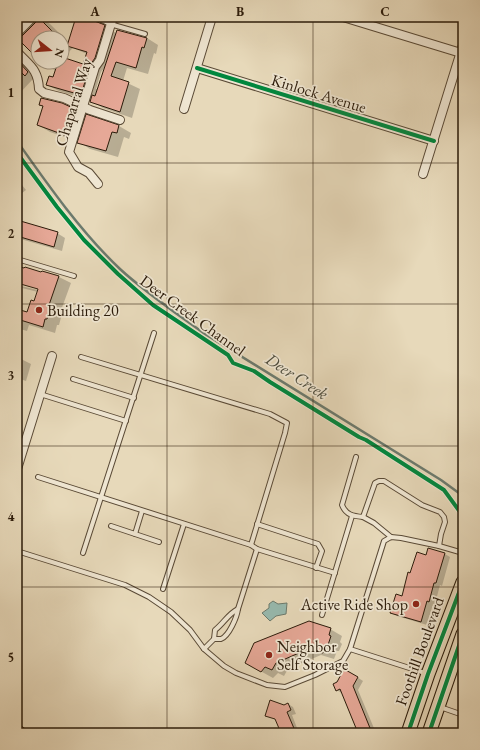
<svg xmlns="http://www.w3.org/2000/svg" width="480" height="750" viewBox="0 0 480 750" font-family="'EB Garamond',serif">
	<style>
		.water { fill: #97baaf; stroke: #6c7a6d }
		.shadow { fill: #0003; fill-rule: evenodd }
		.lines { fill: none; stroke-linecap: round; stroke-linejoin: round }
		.stream { stroke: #6c7a6d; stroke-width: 2.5 }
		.building { fill: #e6a897; stroke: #2b1b0a }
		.service-casing { stroke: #5a4a36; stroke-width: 6 }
		.minor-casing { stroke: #5a4a36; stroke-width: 10 }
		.primary-casing { stroke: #2b1b0a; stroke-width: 15 }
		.service { stroke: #efe6d2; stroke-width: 4 }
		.minor { stroke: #efe6d2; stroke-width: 8 }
		.primary { stroke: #e7d9ba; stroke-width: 13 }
		.cycleway-casing { stroke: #efe6d2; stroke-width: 6 }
		.cycleway { stroke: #00873e; stroke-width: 4 }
		.grid { fill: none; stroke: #2b1b0a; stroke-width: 1; stroke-opacity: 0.55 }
		.poi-dot { fill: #8f2418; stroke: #efe6d2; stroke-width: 1.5 }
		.labels { text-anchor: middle; stroke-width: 3.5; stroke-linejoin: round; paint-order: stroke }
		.street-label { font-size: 16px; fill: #2b1b0a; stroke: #efe6d2 }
		.poi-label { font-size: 16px; fill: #2b1b0a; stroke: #efe6d2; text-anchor: start }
		.water-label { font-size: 17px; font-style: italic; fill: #4b4b3c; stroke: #efe6d2 }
		.neatline { fill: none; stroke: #2b1b0a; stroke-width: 1.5 }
		.grid-label { font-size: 13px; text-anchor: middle; font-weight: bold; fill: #2b1b0a }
	</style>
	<rect width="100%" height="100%" fill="#e7d9ba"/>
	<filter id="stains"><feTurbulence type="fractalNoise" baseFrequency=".005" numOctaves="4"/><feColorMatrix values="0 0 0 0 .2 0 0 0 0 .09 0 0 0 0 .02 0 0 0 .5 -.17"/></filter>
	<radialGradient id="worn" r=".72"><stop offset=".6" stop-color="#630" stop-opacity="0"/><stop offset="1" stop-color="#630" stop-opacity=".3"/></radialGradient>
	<polygon class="water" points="273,601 278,604 287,603 286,614 276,616 270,621 262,613 269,608 269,604"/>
	<g class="shadow">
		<path d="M 17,17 L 44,17 L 45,18 L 43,19 L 50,24 L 69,43 L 77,17 L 120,17 L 118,24 L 108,20 L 103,23 L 104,26 L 116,33 L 147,38 L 158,45 L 156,54 L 154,53 L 148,74 L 127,68 L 123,81 L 140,89 L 132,118 L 103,108 L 91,101 L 59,91 L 47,85 L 54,78 L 56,71 L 42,62 L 62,62 L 62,38 L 38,38 L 38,58 L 17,37 ZM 73,48 L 87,54 L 84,65 L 62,58 ZM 105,67 L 98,89 L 96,89 L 101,72 Z"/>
		<polygon points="17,51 37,82 33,79 19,94 17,93"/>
		<polygon points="62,104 87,117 87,116 119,126 131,133 129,139 124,137 118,157 90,149 79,142 50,132 38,125 44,107 40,105"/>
		<polygon points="17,179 26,190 17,197"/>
		<polygon points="17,221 57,233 65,238 62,251 17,238"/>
		<polygon points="17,267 25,269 25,268 59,277 71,283 60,313 62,314 59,325 57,325 55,333 29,325 27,331 20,329 19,331 17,330 17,308 28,313 34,302 38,292 18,287 17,285 42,291 43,289 17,283"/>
		<polygon points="17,357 31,364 26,381 17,378"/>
		<polygon points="445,554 450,557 442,586 440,585 435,604 433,604 427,625 397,616 391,613 403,598 411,574 426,556"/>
		<polygon points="330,629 342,636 340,642 342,644 339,651 337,651 334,659 321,655 288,669 284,676 278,673 273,678 246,663"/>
		<polygon points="357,677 363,681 358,690 376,733 359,733 343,694 337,690"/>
		<polygon points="288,704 293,707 296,714 292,715 299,733 282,733 277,720 266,715"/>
	</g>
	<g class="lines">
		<path class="stream" d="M 17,141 C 48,185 81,232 120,269 C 146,293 176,313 205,334 L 441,480 L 463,496"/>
	</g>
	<g class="building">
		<polygon points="38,17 59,38 38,38 38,59 17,38 21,37 37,21"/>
		<polygon points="76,17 84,17 105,25 95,58 90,65 81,95 46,85 49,76 53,77 58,62 62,62 62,57 83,64 87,52 67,46"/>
		<polygon points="117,30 147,38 144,48 142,47 136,68 116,62 111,76 129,82 120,112 90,102 92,95 95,96"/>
		<polygon points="17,60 28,72 25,76 22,73 17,77"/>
		<polygon points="41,98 62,103 75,109 67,136 37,125 43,106 39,105"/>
		<polygon points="86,114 119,125 117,133 112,132 106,151 77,143"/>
		<polygon points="17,220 58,232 54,247 17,236"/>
		<polygon points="17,266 24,268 25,267 41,272 42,271 59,276 49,305 51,306 47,319 45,319 43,327 17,319 17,309 27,312 31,300 34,301 38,289 17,283"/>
		<polygon points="428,548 445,553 436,583 434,583 429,602 427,601 421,622 390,613 396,594 402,596 408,572 410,573 417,552 426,555"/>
		<polygon points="309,621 331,628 329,635 331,636 328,645 325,645 323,653 308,649 276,663 272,670 265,667 261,672 245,663 254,643"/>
		<polygon points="344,669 358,677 353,686 372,733 358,733 340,689 336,691 333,684 337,682"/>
		<polygon points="270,700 284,705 288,703 291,710 287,712 296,733 281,733 275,719 265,716"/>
	</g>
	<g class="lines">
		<g class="service-casing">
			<g id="service">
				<polyline points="95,17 110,24 145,34"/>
				<polyline points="17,259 74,276"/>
				<polyline points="81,357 270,414 287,423 285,433 251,545"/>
				<polyline points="73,379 134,398"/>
				<polyline points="40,394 126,421"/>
				<path d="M 356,457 L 342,505 C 346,515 353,516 363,517 L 375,483 L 379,481 L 384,481 L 422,505 L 440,512 L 444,517 L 445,522 L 441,534 L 439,546"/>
				<polyline points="38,477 251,545 257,549 335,573"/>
				<polyline points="363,517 374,523 391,537"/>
				<polyline points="257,524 318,544 322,551 316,568"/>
				<polyline points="111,526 159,542"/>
				<polyline points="135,534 142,511"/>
				<polyline points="17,551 125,585 149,597 171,612 190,630 204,649 224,666 236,673 267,685 285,687 315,675 343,661 350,649 384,541 391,537 401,538 439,546 463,553"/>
				<polyline points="83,553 154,333"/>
				<polyline points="163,589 184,524"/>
				<polyline points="322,615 352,516"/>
				<path d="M 214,639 C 215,639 220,639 221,639 C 229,636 237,617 238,609 L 257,549"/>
				<path d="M 204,649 L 214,639 L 215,630 C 224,623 228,614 238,609"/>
				<polyline points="350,649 425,673"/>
				<polyline points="440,707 463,715"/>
			</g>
		</g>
		<g class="minor-casing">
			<g id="minor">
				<polyline points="343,17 461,53"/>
				<polyline points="17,33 33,17"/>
				<path d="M 17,52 C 30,66 38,69 39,89 L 44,93 L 64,98 L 90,110 L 120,120"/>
				<polyline points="197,68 434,141"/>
				<polyline points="184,109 212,17"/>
				<polyline points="423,174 463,45"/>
				<polyline points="98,184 89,173 78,167 69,152 95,67 100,60 113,17"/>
				<polyline points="17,469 52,356"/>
			</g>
		</g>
		<g class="primary-casing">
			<g id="primary">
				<polyline points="17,732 19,733"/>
				<polyline points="408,733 428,674 463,582"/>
				<polyline points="429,733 463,634"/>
			</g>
		</g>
		<use href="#service" class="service"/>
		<use href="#minor" class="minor"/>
		<use href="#primary" class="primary"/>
		<g class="cycleway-casing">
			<g id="cycleway">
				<polyline points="197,68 434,141"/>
				<polyline points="17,153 57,207 84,240 118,274 153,305 228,355 233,363 254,371 270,382 359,437 366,440 444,490 463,516"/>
				<polyline points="408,733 428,674 463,582"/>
				<polyline points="429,733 463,634"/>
			</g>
		</g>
		<use href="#cycleway" class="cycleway"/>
	</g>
	<path class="grid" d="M 167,17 L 167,733M 313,17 L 313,733M 17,163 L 463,163M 17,304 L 463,304M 17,446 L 463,446M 17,587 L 463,587"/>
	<g class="poi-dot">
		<circle cx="39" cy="310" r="4"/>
		<circle cx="416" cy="604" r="4"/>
		<circle cx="269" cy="655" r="4"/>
	</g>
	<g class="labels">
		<g class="street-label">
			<text transform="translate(319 93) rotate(17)" y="6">Kinlock Avenue</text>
			<text transform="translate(73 102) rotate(-73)" y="6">Chaparral Way</text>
			<text transform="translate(193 315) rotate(36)" y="6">Deer Creek Channel</text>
			<text transform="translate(419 651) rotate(-70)" y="6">Foothill Boulevard</text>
		</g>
		<g class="poi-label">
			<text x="47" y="316">Building 20</text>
			<text x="408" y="610" text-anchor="end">Active Ride Shop</text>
			<text x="277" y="652">Neighbor<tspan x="277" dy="18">Self Storage</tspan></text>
		</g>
		<g class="water-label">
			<text transform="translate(297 376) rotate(33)" y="6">Deer Creek</text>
		</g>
	</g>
	<rect width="480" height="750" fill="none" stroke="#e7d9ba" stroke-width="44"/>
	<g transform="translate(50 50) rotate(107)"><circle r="19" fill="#efe6d2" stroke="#a19582"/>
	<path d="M0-3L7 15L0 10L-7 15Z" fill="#8f2418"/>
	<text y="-6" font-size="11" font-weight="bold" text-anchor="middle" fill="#2b1b0a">N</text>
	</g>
	<rect x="22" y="22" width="436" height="706" class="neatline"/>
	<g class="grid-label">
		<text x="95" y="16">A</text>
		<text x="240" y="16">B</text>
		<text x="385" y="16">C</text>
		<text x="11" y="97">1</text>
		<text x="11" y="238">2</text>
		<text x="11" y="380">3</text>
		<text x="11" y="521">4</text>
		<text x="11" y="662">5</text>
	</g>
	<rect width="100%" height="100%" filter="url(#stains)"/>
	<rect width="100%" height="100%" fill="url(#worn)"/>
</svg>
